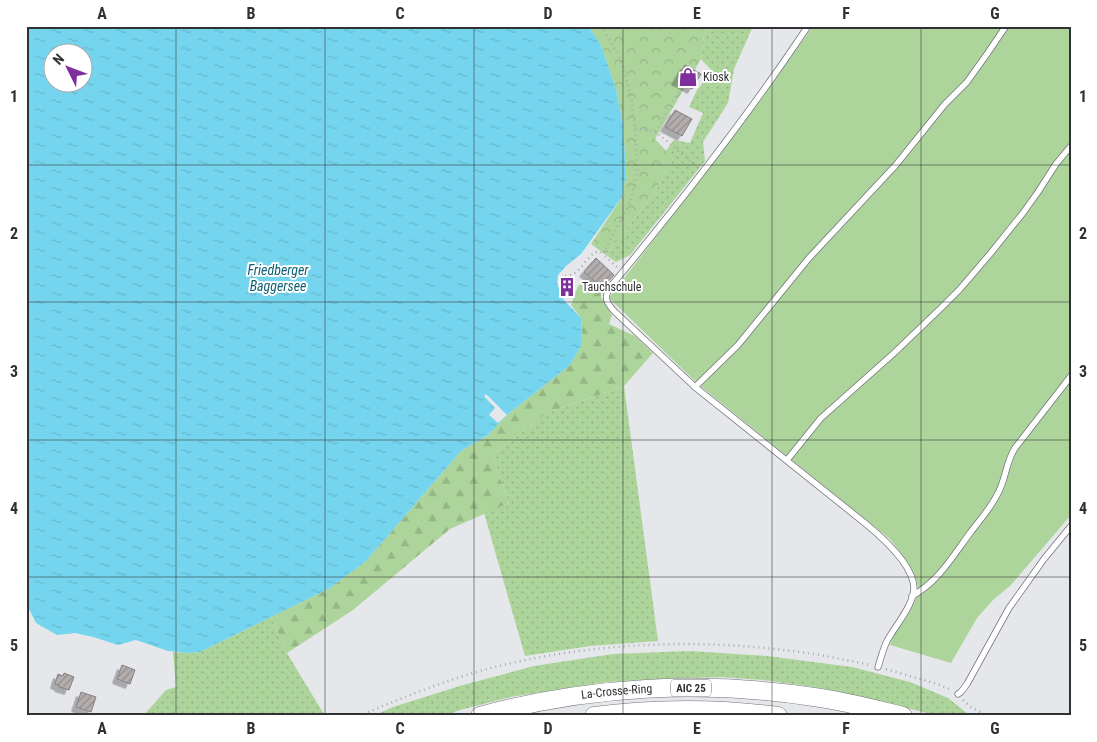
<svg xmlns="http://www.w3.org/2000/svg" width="1097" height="742" viewBox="0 0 1097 742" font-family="'Roboto Condensed',sans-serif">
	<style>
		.grass { fill: url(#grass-dots) }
		.forest { fill: url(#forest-firs) }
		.park { fill: url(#park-crowns) }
		.garden { fill: #add59b }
		.water { fill: url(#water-ripples); fill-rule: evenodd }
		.pier { fill: #e5e7eb }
		.building { fill: url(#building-hatch); stroke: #858080; filter: url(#shadow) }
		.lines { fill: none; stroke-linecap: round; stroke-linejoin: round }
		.lane-casing { stroke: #727478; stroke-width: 7 }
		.primary-casing { stroke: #727478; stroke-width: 19 }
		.path { stroke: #a8aaad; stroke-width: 2.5; stroke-dasharray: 1 4; stroke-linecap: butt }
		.lane { stroke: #fff; stroke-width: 5.5 }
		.primary { stroke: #fff; stroke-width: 18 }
		.grid { fill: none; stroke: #303132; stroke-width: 1; stroke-opacity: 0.55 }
		.labels { text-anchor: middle; stroke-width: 4; stroke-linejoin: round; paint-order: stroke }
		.shield { fill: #fff; stroke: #6e6f70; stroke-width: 1 }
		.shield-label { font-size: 11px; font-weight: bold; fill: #303132 }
		.poi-label { font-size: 12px; fill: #303132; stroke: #fff; text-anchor: start }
		.street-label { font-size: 12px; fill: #303132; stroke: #fff }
		.water-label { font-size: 14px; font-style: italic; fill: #0d5f71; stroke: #fff }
		.neatline { fill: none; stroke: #303132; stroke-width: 2 }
		.grid-label { font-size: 16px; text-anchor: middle; font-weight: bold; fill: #303132 }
	</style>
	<defs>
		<pattern id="grass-dots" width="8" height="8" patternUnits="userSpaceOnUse" patternTransform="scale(1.25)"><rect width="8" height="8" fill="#add59b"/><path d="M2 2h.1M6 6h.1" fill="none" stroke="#95b786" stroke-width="1.8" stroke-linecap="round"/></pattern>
		<pattern id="forest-firs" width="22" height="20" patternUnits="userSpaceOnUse" patternTransform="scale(1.25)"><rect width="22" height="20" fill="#add59b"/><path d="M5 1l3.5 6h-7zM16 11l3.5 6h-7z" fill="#95b786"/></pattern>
		<pattern id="park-crowns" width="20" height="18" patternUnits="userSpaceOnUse" patternTransform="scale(1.25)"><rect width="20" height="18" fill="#add59b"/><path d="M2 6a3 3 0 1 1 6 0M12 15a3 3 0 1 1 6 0" fill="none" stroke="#95b786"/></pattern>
		<pattern id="water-ripples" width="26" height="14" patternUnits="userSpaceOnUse" patternTransform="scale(1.25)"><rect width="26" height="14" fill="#75d5ef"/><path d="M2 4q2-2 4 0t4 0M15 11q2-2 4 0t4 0" fill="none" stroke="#66b7cd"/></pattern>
		<pattern id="building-hatch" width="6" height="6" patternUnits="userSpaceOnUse" patternTransform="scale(1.25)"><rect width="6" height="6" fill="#b3aead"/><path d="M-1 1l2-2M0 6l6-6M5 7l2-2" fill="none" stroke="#928e8d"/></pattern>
		<filter id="shadow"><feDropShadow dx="-4.5" dy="4.5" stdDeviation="0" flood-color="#0004"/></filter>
	</defs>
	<rect width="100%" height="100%" fill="#e5e7eb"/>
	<g class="grass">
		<polygon points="711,26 753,26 734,69 728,103 703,142 705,161 630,255 616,262 606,255 654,193 673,158 666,151 674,140 690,143 703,113 689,107 697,90 712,71 701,59 704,35"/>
		<polygon points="624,386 658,641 590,646 525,656 484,513 509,503 492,455 547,413"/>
		<polygon points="271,617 287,653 325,716 143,716 166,690 176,687 173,652 189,653 200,652"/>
		<polygon points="689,651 767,656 852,667 910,682 948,698 968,714 974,716 939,716 879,701 821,688 763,680 721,677 660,679 606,682 511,697 460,710 444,716 373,716 393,707 463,685 534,666 613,654"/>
	</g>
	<polygon class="forest" points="588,279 601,290 601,297 612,315 609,324 635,336 653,353 624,386 547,413 492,455 509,503 450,529 353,610 287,653 271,617 330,588 366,561 461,451 488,435 507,415 570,365 582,344 581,318 571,305 578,286"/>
	<polygon class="park" points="588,26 711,26 704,35 701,59 655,139 673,158 654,193 606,255 591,244 622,197 626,174 623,124 616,89 601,45"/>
	<path class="garden" d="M 813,26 L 1071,26 L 1071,515 L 1010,586 L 993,600 L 977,618 L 951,663 L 890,645 C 893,639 895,632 898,627 C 904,616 916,605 918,592 C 920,575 901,553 891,540 L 698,384 L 609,298 L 763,97 Z"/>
	<path class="water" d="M 26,26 L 588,26 L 601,45 L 616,89 L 623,124 L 626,174 L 622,197 L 581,254 L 566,266 L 558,275 L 557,283 L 563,299 L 581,318 L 582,344 L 570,365 L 507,415 L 488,435 L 461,451 L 366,561 L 330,588 L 200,652 L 189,653 L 168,651 L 136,640 L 118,645 L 93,637 L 75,633 L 57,635 L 36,623 L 26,603 ZM 52,52 L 82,52 L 82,82 L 52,82 Z"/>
	<polygon class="pier" points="486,394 507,415 498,423 489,415 495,408 484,396"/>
	<g class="building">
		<polygon points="685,65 701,74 692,89 676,80"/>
		<polygon points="675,110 692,119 682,136 665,127"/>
		<polygon points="596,258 614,275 602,288 584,272"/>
		<polygon points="122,665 135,670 130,684 117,679"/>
		<polygon points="64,673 74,677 69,690 59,687 60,686 55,684 58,674 63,676"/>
		<polygon points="81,692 96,697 91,712 76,707"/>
	</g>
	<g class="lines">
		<g class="lane-casing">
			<g id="lane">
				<path d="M 808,26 C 748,116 680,203 611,286 C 603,298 606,302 615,312 L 695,387 L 866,524 C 883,538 914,565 914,589 C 913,606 895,626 887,641 C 883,649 881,658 878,667"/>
				<polyline points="695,387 738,345 809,258 895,166 945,104 967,82 987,54 1006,26"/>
				<polyline points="787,460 821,418 893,354 940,309 960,289 990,254 1023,213 1038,192 1056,164 1071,146"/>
				<path d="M 912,596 C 938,582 953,556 970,533 C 979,521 990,509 997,495 C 1006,480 1005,464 1015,448 L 1071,376"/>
				<polyline points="958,694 961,692 967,684 1009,608 1044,559 1071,526"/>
			</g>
		</g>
		<g class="primary-casing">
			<g id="primary">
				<path id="s1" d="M 480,716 C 588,686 704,680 814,697 C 844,701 874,709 903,716"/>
				<path d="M 594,716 C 655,708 718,708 778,716"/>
			</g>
		</g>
		<g class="path">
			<polyline points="602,26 622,63 631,97 635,128 637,171 631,200 603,254 617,267"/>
			<polyline points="635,128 656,132 696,166"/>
			<polyline points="656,132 682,85"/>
			<path d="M 565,276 C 582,275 584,257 598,251 L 603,254"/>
			<polyline points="886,669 937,684 952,690"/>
			<polyline points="963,700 971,707 987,716"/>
			<path d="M 359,716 C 401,698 444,681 487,669 C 586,643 692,638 792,651 C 819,654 845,660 871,665"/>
		</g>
		<use href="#lane" class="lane"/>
		<use href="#primary" class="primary"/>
	</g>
	<path class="grid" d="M 176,26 L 176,716M 325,26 L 325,716M 474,26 L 474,716M 623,26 L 623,716M 772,26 L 772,716M 921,26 L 921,716M 26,165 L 1071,165M 26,302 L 1071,302M 26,440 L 1071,440M 26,577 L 1071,577"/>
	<defs>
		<g id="shop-bare" transform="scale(1.5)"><path d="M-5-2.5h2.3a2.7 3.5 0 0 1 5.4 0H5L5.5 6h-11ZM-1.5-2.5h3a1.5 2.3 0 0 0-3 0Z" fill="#7f2e9e" stroke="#fff" stroke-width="2.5" paint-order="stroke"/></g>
		<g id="building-bare" transform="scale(1.5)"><path d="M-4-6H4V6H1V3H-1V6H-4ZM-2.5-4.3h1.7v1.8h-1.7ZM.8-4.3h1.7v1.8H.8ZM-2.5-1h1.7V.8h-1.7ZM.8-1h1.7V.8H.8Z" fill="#7f2e9e" stroke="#fff" stroke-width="2.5" paint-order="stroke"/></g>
	</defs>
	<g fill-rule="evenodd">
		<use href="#shop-bare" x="688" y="77"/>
		<use href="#building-bare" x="567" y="287"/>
	</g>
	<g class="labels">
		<rect class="shield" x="671" y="679.5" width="40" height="17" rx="4"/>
		<g class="shield-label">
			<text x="691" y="692">AIC 25</text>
		</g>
		<g class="poi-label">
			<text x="703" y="81">Kiosk</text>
			<text x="582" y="291">Tauchschule</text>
		</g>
		<g class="street-label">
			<text dy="4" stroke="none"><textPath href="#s1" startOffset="139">La-Crosse-Ring</textPath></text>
		</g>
		<g class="water-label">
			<text x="278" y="275">Friedberger<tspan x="278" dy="16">Baggersee</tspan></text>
		</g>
	</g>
	<rect width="1097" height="742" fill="none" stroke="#ffffff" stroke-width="55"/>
	<g transform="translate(68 68) rotate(312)"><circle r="24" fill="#ffffff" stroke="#acadad"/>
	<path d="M0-4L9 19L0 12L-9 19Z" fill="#7f2e9e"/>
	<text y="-8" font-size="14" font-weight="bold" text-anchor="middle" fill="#303132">N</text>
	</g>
	<rect x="28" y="28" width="1042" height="686" class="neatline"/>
	<g class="grid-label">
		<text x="102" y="19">A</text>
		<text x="251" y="19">B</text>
		<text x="400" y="19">C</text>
		<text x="548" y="19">D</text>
		<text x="697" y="19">E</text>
		<text x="846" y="19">F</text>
		<text x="995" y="19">G</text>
		<text x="14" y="102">1</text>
		<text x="1083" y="102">1</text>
		<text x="14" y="239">2</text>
		<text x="1083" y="239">2</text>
		<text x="14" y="377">3</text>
		<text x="1083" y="377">3</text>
		<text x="14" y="514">4</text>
		<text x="1083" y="514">4</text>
		<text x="14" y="651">5</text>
		<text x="1083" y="651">5</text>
		<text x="102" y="734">A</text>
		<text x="251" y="734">B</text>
		<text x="400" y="734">C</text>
		<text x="548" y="734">D</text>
		<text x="697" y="734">E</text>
		<text x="846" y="734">F</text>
		<text x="995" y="734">G</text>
	</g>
</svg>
